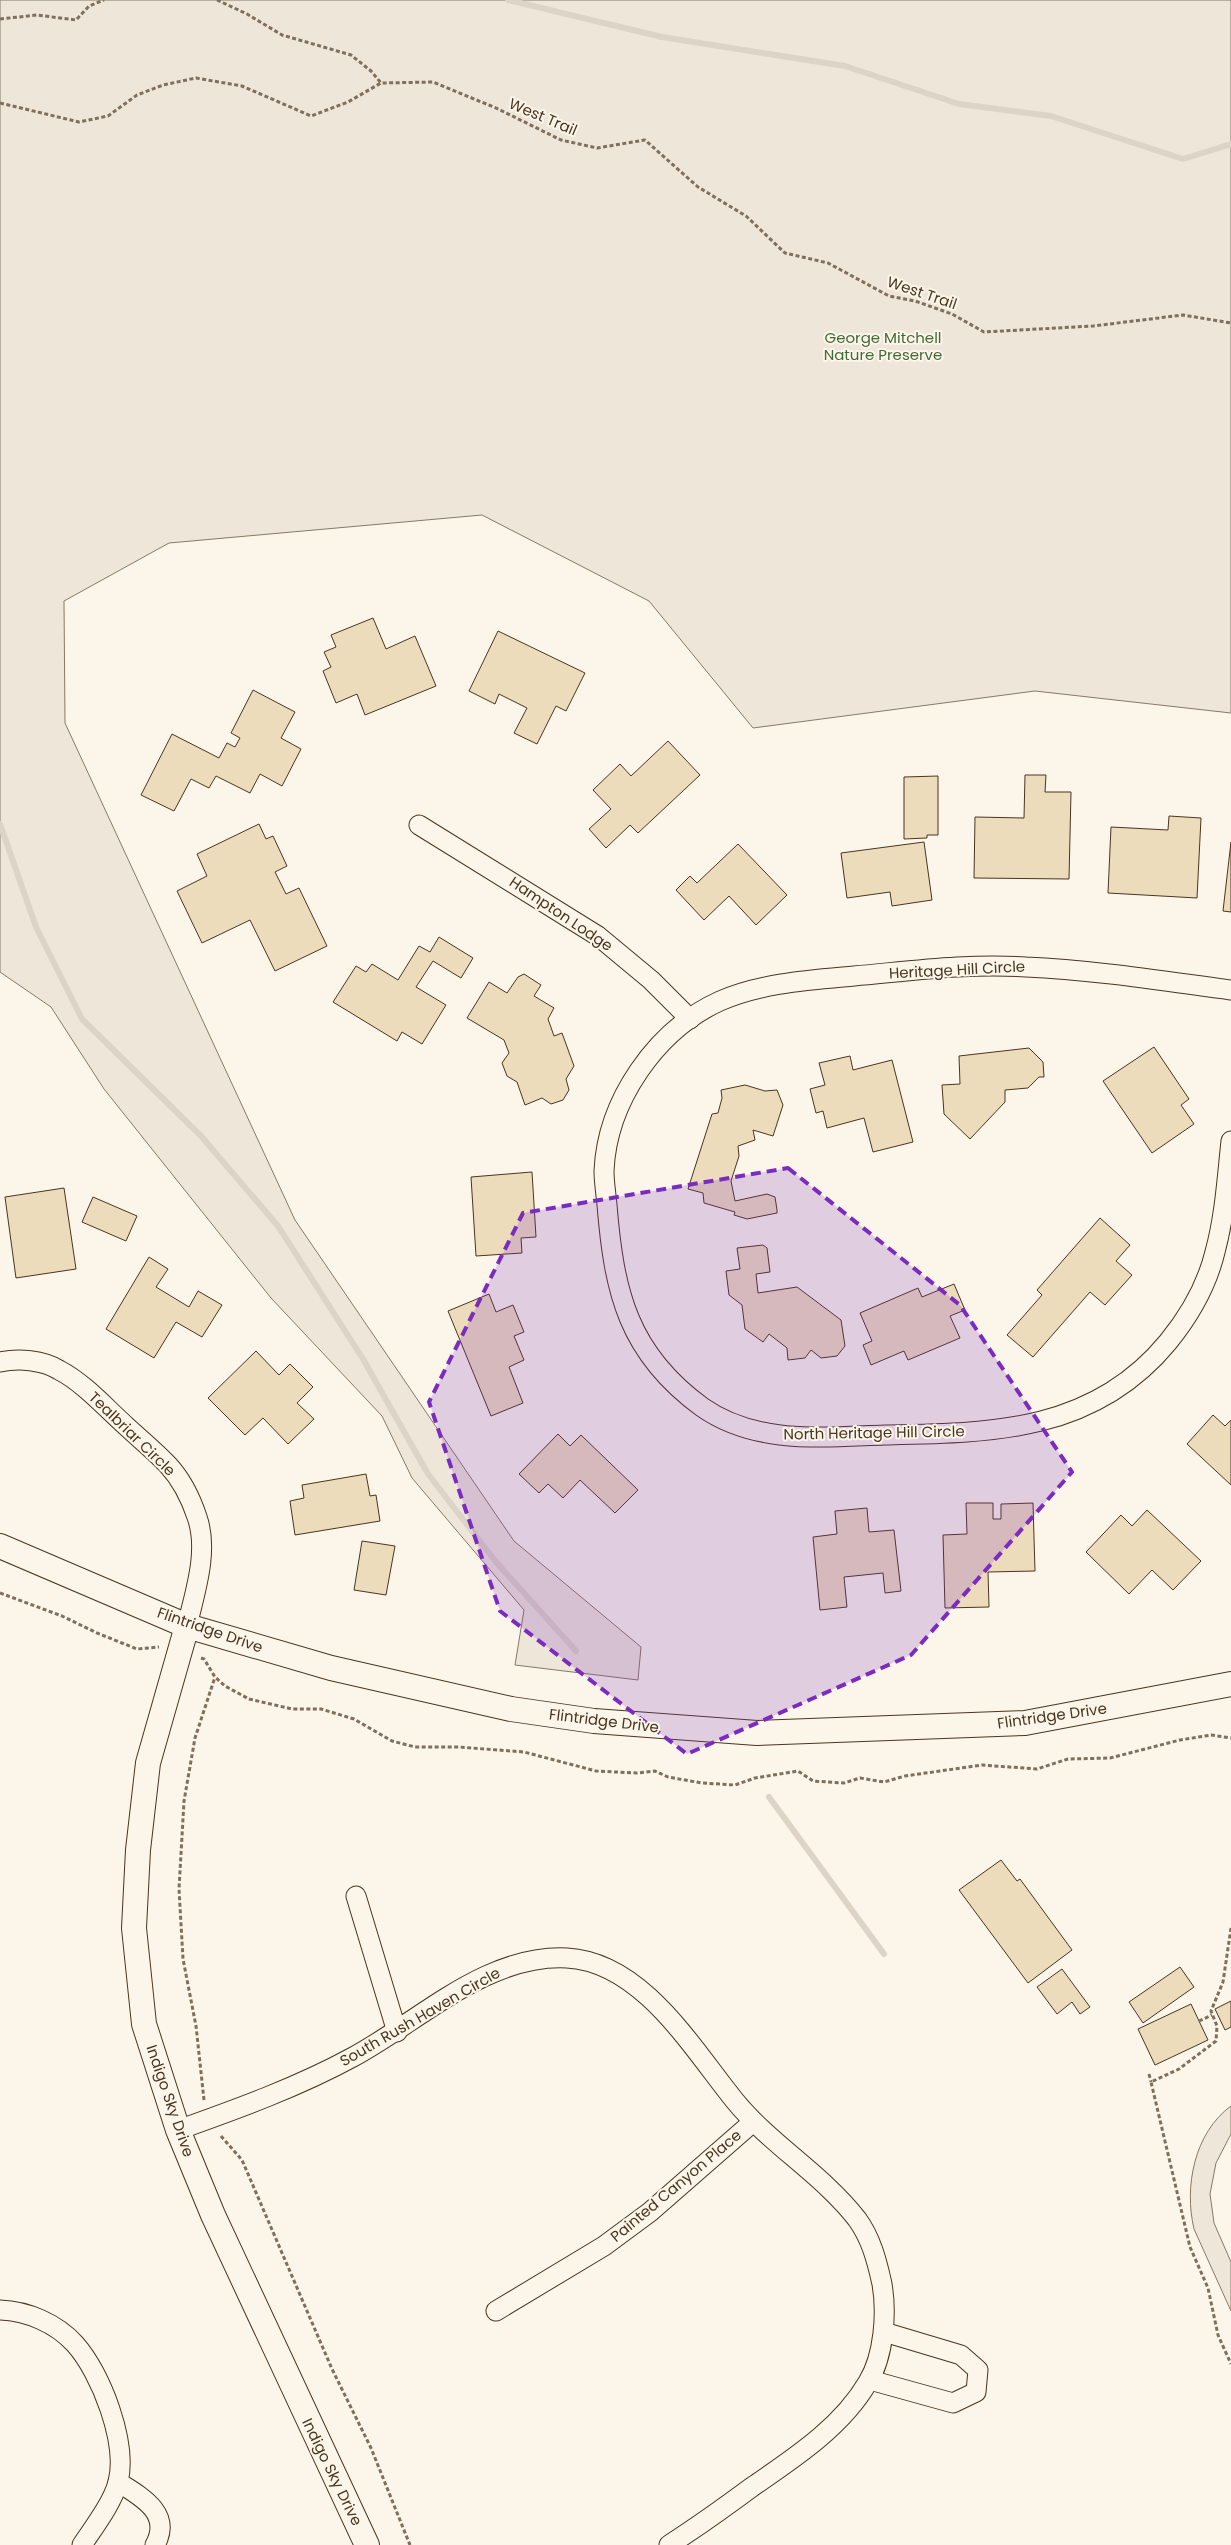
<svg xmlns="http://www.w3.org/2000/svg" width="1231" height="2545" viewBox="0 0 1231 2545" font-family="Poppins,sans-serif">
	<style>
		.green { fill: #ede6d9; stroke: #887966 }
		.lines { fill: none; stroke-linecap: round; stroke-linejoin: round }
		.stream { stroke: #dcd4c6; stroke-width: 6 }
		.building { fill: #ecdcbc; stroke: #4a3520 }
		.minor-casing { stroke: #4a3520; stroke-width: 21 }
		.tertiary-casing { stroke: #4a3520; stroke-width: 26 }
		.path { stroke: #7f6f5c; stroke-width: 3; stroke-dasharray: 4 2.5; stroke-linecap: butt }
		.minor { stroke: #fbf6e9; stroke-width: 19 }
		.tertiary { stroke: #fbf6e9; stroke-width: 24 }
		.marked { fill: #7b2cbf; fill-opacity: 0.2; stroke: #7b2cbf; stroke-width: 4; stroke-dasharray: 10 6; stroke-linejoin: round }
		.labels { text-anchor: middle; stroke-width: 4; stroke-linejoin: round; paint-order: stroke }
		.street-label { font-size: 15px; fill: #4a3520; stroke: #fbf6e9 }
		.park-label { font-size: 15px; fill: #436837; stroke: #fbf6e9 }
	</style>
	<rect width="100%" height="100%" fill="#fbf6e9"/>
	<g class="green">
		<polygon points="0,0 1231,0 1231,713 1035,691 753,728 649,601 482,515 169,543 64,601 65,723 295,1220 514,1541 641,1647 638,1680 515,1665 524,1610 412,1478 382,1416 271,1298 104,1089 51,1007 0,972"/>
		<path d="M 1231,2106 L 1231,2134 L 1216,2163 L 1210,2194 L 1214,2223 L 1231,2262 L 1231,2311 L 1194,2229 C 1184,2187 1194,2133 1231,2106 Z"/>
	</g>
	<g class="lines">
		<g class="stream">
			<polyline points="508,0 662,37 845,66 959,104 1051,116 1183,159 1231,144"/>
			<polyline points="0,824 36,927 82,1019 201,1136 278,1226 363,1359 428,1474 496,1562 576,1651"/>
			<polyline points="769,1797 884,1954"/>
		</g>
	</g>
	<g class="building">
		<polygon points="373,618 386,649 415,636 436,686 365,715 357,694 336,703 323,671 331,667 324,652 336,647 331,635"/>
		<polygon points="498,631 585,673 566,711 556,706 537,744 514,733 527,708 499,694 495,704 469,691"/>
		<polygon points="253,690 295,712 281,738 301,749 282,786 260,774 250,793 216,776 209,788 191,779 174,811 141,795 172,734 219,758 227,743 235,747 240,738 231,733"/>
		<polygon points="668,741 700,775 638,833 630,825 606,848 589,829 611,809 593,790 620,764 631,776"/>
		<polygon points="1025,775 1046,775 1045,792 1071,792 1069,879 974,878 975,817 1024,818"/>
		<polygon points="938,776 938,835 927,835 927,838 904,839 904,777"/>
		<polygon points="1169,816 1201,818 1197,898 1108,893 1111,827 1168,830"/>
		<polygon points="259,824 266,839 273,836 287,866 275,872 286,894 299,888 327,946 275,971 250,920 202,943 177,891 207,876 197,854"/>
		<polygon points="924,842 932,900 892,906 890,892 847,898 841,853"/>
		<polygon points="1231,842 1231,912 1223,911"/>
		<polygon points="738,844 787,895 756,925 729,896 704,920 676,890 690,876 697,883"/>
		<polygon points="439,937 473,958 461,978 433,961 416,987 446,1005 422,1044 402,1032 397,1041 333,1002 356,966 366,972 372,964 398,980 419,946 430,952"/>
		<polygon points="524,974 541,985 534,996 554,1008 548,1019 554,1036 562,1033 574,1066 566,1079 569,1090 563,1100 551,1104 542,1098 525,1105 517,1082 507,1076 502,1063 509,1053 504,1040 467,1018 489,982 507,993 518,977"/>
		<polygon points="1154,1047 1189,1099 1181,1105 1194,1124 1152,1153 1103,1081"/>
		<polygon points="1029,1048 1043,1062 1044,1077 1039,1077 1028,1088 1005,1090 1005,1102 970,1139 944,1114 942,1085 960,1084 959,1056"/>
		<polygon points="850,1056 853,1070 892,1060 913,1142 873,1152 864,1118 827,1128 823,1111 816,1113 810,1089 825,1085 819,1063"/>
		<polygon points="745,1085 765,1091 777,1090 783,1105 773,1136 753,1130 755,1140 738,1146 739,1156 731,1181 735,1201 767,1194 775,1197 777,1210 777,1213 747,1219 734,1215 735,1212 704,1203 703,1193 688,1189 712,1114 718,1113 722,1098 721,1090"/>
		<polygon points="532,1172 536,1237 521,1238 522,1253 476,1256 471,1177"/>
		<polygon points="64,1188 76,1269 16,1278 5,1197"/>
		<polygon points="93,1197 137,1216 126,1241 82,1222"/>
		<polygon points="1100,1218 1130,1245 1116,1261 1132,1275 1105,1305 1090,1292 1033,1357 1007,1335 1042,1295 1037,1290"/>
		<polygon points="763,1245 767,1248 770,1272 756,1274 758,1293 797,1287 841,1320 845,1346 837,1356 821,1358 811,1350 805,1358 788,1360 787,1348 769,1334 763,1342 745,1329 742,1305 729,1295 726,1271 740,1269 737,1248"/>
		<polygon points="149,1257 168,1269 156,1287 189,1307 198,1291 222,1305 202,1337 176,1322 154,1358 106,1329"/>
		<polygon points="954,1284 965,1310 950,1316 960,1338 908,1360 904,1351 871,1365 863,1345 872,1341 860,1313 918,1288 922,1297"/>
		<polygon points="489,1294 496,1312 513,1305 524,1332 514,1336 524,1360 509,1367 523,1403 491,1416 448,1311"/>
		<polygon points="256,1351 279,1375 290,1364 313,1387 297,1403 314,1419 288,1444 263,1418 245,1435 208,1398"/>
		<polygon points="1213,1415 1225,1426 1231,1420 1231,1485 1187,1444"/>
		<polygon points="558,1434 570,1446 581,1435 638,1490 615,1513 580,1480 563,1498 548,1484 539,1493 519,1474"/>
		<polygon points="366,1474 370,1496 376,1495 380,1521 295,1535 290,1501 304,1498 302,1485"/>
		<polygon points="966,1503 993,1503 993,1519 1001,1519 1001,1504 1033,1503 1035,1571 988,1572 989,1607 945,1608 943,1535 967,1534"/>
		<polygon points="867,1508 869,1532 894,1530 901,1591 885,1593 883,1573 844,1577 847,1607 820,1610 813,1537 837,1534 835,1511"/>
		<polygon points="1147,1510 1201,1561 1173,1590 1152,1570 1129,1594 1086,1552 1121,1515 1132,1526"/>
		<polygon points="362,1541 395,1546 386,1595 354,1590"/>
		<polygon points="1001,1860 1017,1881 1020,1879 1072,1950 1028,1983 959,1890"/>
		<polygon points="1180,1967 1194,1987 1143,2023 1129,2002"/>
		<polygon points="1062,1969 1090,2007 1080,2014 1072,2002 1057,2014 1037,1987"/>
		<polygon points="1231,2001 1231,2027 1225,2030 1215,2009"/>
		<polygon points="1191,2004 1208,2040 1155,2065 1138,2029"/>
	</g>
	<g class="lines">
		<g class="minor-casing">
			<g id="minor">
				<polyline points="419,825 598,936 651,980 690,1019"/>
				<path d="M 1231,990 C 1163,981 1094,970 1026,967 C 969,963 911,971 854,976 C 810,980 761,983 720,1001 C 656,1030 607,1101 604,1171 C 604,1182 606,1194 607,1205 C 614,1292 628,1353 702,1407 C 756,1445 823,1437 885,1435 C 993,1433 1094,1432 1168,1342 C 1190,1315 1207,1285 1215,1252 C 1225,1215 1227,1178 1231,1141"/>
				<path d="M 0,1362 C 18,1358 43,1360 59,1370 C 84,1383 105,1407 126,1426 C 140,1439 155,1451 168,1465 C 181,1479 191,1499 197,1517 C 209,1551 195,1592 187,1626"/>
				<polyline points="356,1896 397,2032"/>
				<path d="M 178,2130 C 237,2109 298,2087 353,2057 C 420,2021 486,1954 567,1958 C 642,1962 692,2048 735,2101 C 771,2145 822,2174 857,2219 C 871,2238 877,2261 882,2284 C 887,2313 884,2356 868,2382 C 842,2427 794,2458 752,2487 C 725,2507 697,2527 669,2545"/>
				<path d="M 0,2310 C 27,2311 56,2323 75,2344 C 101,2373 128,2443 118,2482 C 113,2502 94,2527 82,2545"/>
				<polyline points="496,2311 604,2246 650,2212 753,2122"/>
				<polyline points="870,2380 953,2403 976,2392 978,2370 961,2355 884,2332"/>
				<path d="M 118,2482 C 140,2496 173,2513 155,2545"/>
			</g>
		</g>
		<g class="tertiary-casing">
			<g id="tertiary">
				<polyline points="0,1546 187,1626 331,1668 511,1709 594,1721 757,1733 1025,1723 1231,1684"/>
				<polyline points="187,1626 148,1763 138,1850 134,1928 144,2024 178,2130 213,2215 367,2545"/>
			</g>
		</g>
		<g class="path">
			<polyline points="217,0 247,14 282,35 351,55 371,71 381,83"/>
			<polyline points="0,19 37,15 76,20 89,6 104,0"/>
			<polyline points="0,103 79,122 108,116 137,95 163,85 196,78 242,86 311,116 348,102 381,83 433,82 496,108 561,140 597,148 645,140 698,187 746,216 785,253 828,263 889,296 915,301 952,314 984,332 1093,326 1183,315 1231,323"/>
			<polyline points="0,1593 62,1616 97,1633 137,1649 159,1647"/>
			<polyline points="201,1658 204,1659 215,1677 225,1686 249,1699 292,1709 321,1709 354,1719 392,1741 415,1747 459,1747 524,1752 596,1771 637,1773 655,1771 668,1777 702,1783 735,1785 755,1778 798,1771 813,1781 844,1783 860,1778 884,1782 905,1776 982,1765 1037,1769 1068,1759 1110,1758 1180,1740 1211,1735 1231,1738"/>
			<polyline points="1231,1928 1223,1982 1211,2011 1217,2026 1216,2041 1179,2069 1151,2082 1190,2247 1208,2288 1218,2335 1231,2364"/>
			<polyline points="1199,2021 1212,2015"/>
			<polyline points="1149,2074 1151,2082"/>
			<polyline points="204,2100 196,2026 183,1959 179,1889 184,1801 195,1738 215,1677"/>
			<polyline points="221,2136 242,2160 332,2369 371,2448 410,2545"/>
		</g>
		<use href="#minor" class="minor"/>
		<use href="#tertiary" class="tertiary"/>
	</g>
	<path class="marked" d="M 788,1168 L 960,1305 L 1072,1472 L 911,1655 L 687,1754 L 500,1611 L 429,1402 L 523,1213 Z"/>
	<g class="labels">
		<g class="street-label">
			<text transform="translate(543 117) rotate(23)" y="5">West Trail</text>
			<text transform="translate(922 293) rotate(19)" y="5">West Trail</text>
			<text transform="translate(561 914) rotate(34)" y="5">Hampton Lodge</text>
			<text transform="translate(957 970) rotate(-3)" y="5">Heritage Hill Circle</text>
			<text transform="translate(874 1433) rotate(-1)" y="5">North Heritage Hill Circle</text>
			<text transform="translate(132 1434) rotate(44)" y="5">Tealbriar Circle</text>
			<text transform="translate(210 1630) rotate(19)" y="5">Flintridge Drive</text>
			<text transform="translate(1052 1716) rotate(-8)" y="5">Flintridge Drive</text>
			<text transform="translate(604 1721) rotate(7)" y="5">Flintridge Drive</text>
			<text transform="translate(420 2017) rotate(-30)" y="5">South Rush Haven Circle</text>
			<text transform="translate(170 2101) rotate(71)" y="5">Indigo Sky Drive</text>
			<text transform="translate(676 2186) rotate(-40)" y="5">Painted Canyon Place</text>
			<text transform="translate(332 2472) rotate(64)" y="5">Indigo Sky Drive</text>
		</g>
		<g class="park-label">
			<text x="883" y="343">George Mitchell<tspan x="883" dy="17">Nature Preserve</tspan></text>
		</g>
	</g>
</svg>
